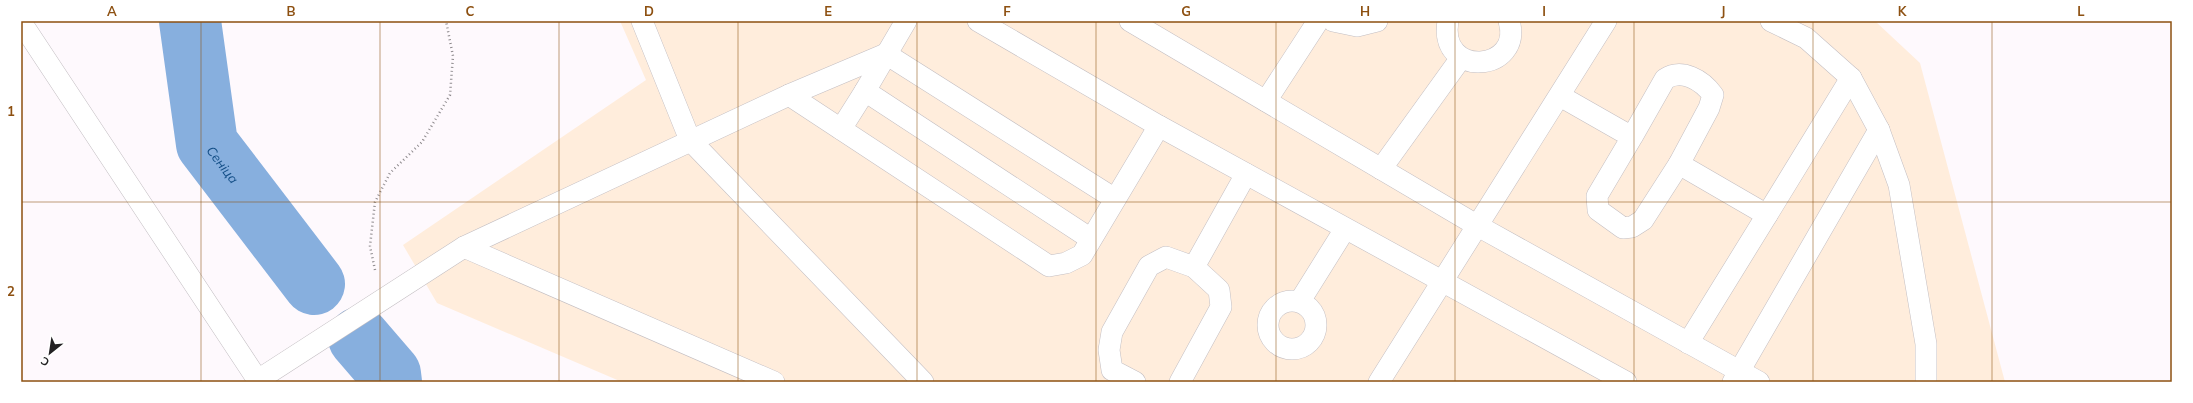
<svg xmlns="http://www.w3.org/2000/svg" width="2193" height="403" viewBox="0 0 2193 403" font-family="Mulish,sans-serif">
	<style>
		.education { fill: #ffeddc }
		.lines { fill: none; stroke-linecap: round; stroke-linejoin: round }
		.river { stroke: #87afde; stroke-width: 62 }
		.lane-casing { stroke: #c3bec2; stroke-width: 22 }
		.path { stroke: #8f8b8e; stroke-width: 2.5; stroke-dasharray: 1 3; stroke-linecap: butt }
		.lane { stroke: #fff; stroke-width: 21 }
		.grid { fill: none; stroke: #8d5011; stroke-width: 1; stroke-opacity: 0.55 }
		.labels { text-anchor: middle; stroke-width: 3; stroke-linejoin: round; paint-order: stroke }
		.water-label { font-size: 13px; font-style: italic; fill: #134e86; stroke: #fff }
		.neatline { fill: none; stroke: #8d5011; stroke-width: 1.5 }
		.grid-label { font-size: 13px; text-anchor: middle; font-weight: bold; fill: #8d5011 }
	</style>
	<rect width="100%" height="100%" fill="#fef9fd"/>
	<polygon class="education" points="620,21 1875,21 1920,63 2005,382 622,382 437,303 403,245 646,80"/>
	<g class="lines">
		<g class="river">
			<path id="s1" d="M 190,21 L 207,144 L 314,284"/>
			<polyline points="359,338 390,374 391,382"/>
		</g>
		<g class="lane-casing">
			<g id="lane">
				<polyline points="642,21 690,140 923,382"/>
				<polyline points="906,21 865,91 1091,239"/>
				<polyline points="978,21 1159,126 1626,382"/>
				<polyline points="1130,21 1478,226 1759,382"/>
				<polyline points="1333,21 1357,26 1377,21"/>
				<path d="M 1448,21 C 1438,79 1524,72 1509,21"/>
				<polyline points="1771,21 1806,38 1851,78 1879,130 1899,185 1926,344 1926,382"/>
				<polyline points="21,22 259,382"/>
				<polyline points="789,95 886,54 1115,199"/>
				<path d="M 1560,96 L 1632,137 L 1597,196 L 1598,210 L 1623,228 L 1632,227 L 1643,220 L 1679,164 L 1709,108 L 1713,95 C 1702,80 1682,68 1665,79 L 1632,137"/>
				<polyline points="1266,101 1318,21"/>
				<polyline points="841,129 865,91"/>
				<polyline points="1679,164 1767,215 1688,343"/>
				<polyline points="1381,169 1461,58"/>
				<polyline points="1767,215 1851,78"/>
				<polyline points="464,247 774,382"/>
				<polyline points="1194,267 1246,174"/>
				<polyline points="1300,301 1345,229"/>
				<circle cx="1292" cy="325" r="24"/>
				<polyline points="258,380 464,247 789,95 1049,266 1066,263 1082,255 1159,126"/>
				<polyline points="1135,382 1112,370 1109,350 1112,332 1149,266 1166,257 1194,267 1219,290 1221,307 1180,382"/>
				<polyline points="1379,382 1606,21"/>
				<polyline points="1733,382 1879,130"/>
			</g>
		</g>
		<polyline class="path" points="375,270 370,246 375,202 390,173 422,142 450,95 453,56 446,21"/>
		<use href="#lane" class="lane"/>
	</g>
	<path class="grid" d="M 201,21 L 201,382M 380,21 L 380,382M 559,21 L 559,382M 738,21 L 738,382M 917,21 L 917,382M 1096,21 L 1096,382M 1276,21 L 1276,382M 1455,21 L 1455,382M 1634,21 L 1634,382M 1813,21 L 1813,382M 1992,21 L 1992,382M 21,202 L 2172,202"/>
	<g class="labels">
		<g class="water-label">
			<text dy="5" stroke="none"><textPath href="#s1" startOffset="150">Сеніца</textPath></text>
		</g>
	</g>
	<rect width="2193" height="403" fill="none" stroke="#ffffff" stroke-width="44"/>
	<g transform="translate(50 353) rotate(210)" stroke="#ffffff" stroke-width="3" paint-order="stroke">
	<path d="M0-3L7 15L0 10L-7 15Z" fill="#232123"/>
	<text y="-6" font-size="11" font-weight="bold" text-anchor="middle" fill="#232123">С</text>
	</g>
	<rect x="22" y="22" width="2149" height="359" class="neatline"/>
	<g class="grid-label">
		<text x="112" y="16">A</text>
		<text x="291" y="16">B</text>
		<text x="470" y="16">C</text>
		<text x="649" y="16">D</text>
		<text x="828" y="16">E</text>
		<text x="1007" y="16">F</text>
		<text x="1186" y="16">G</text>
		<text x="1365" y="16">H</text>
		<text x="1544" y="16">I</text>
		<text x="1723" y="16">J</text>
		<text x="1902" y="16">K</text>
		<text x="2081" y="16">L</text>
		<text x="11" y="116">1</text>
		<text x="11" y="296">2</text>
	</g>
</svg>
